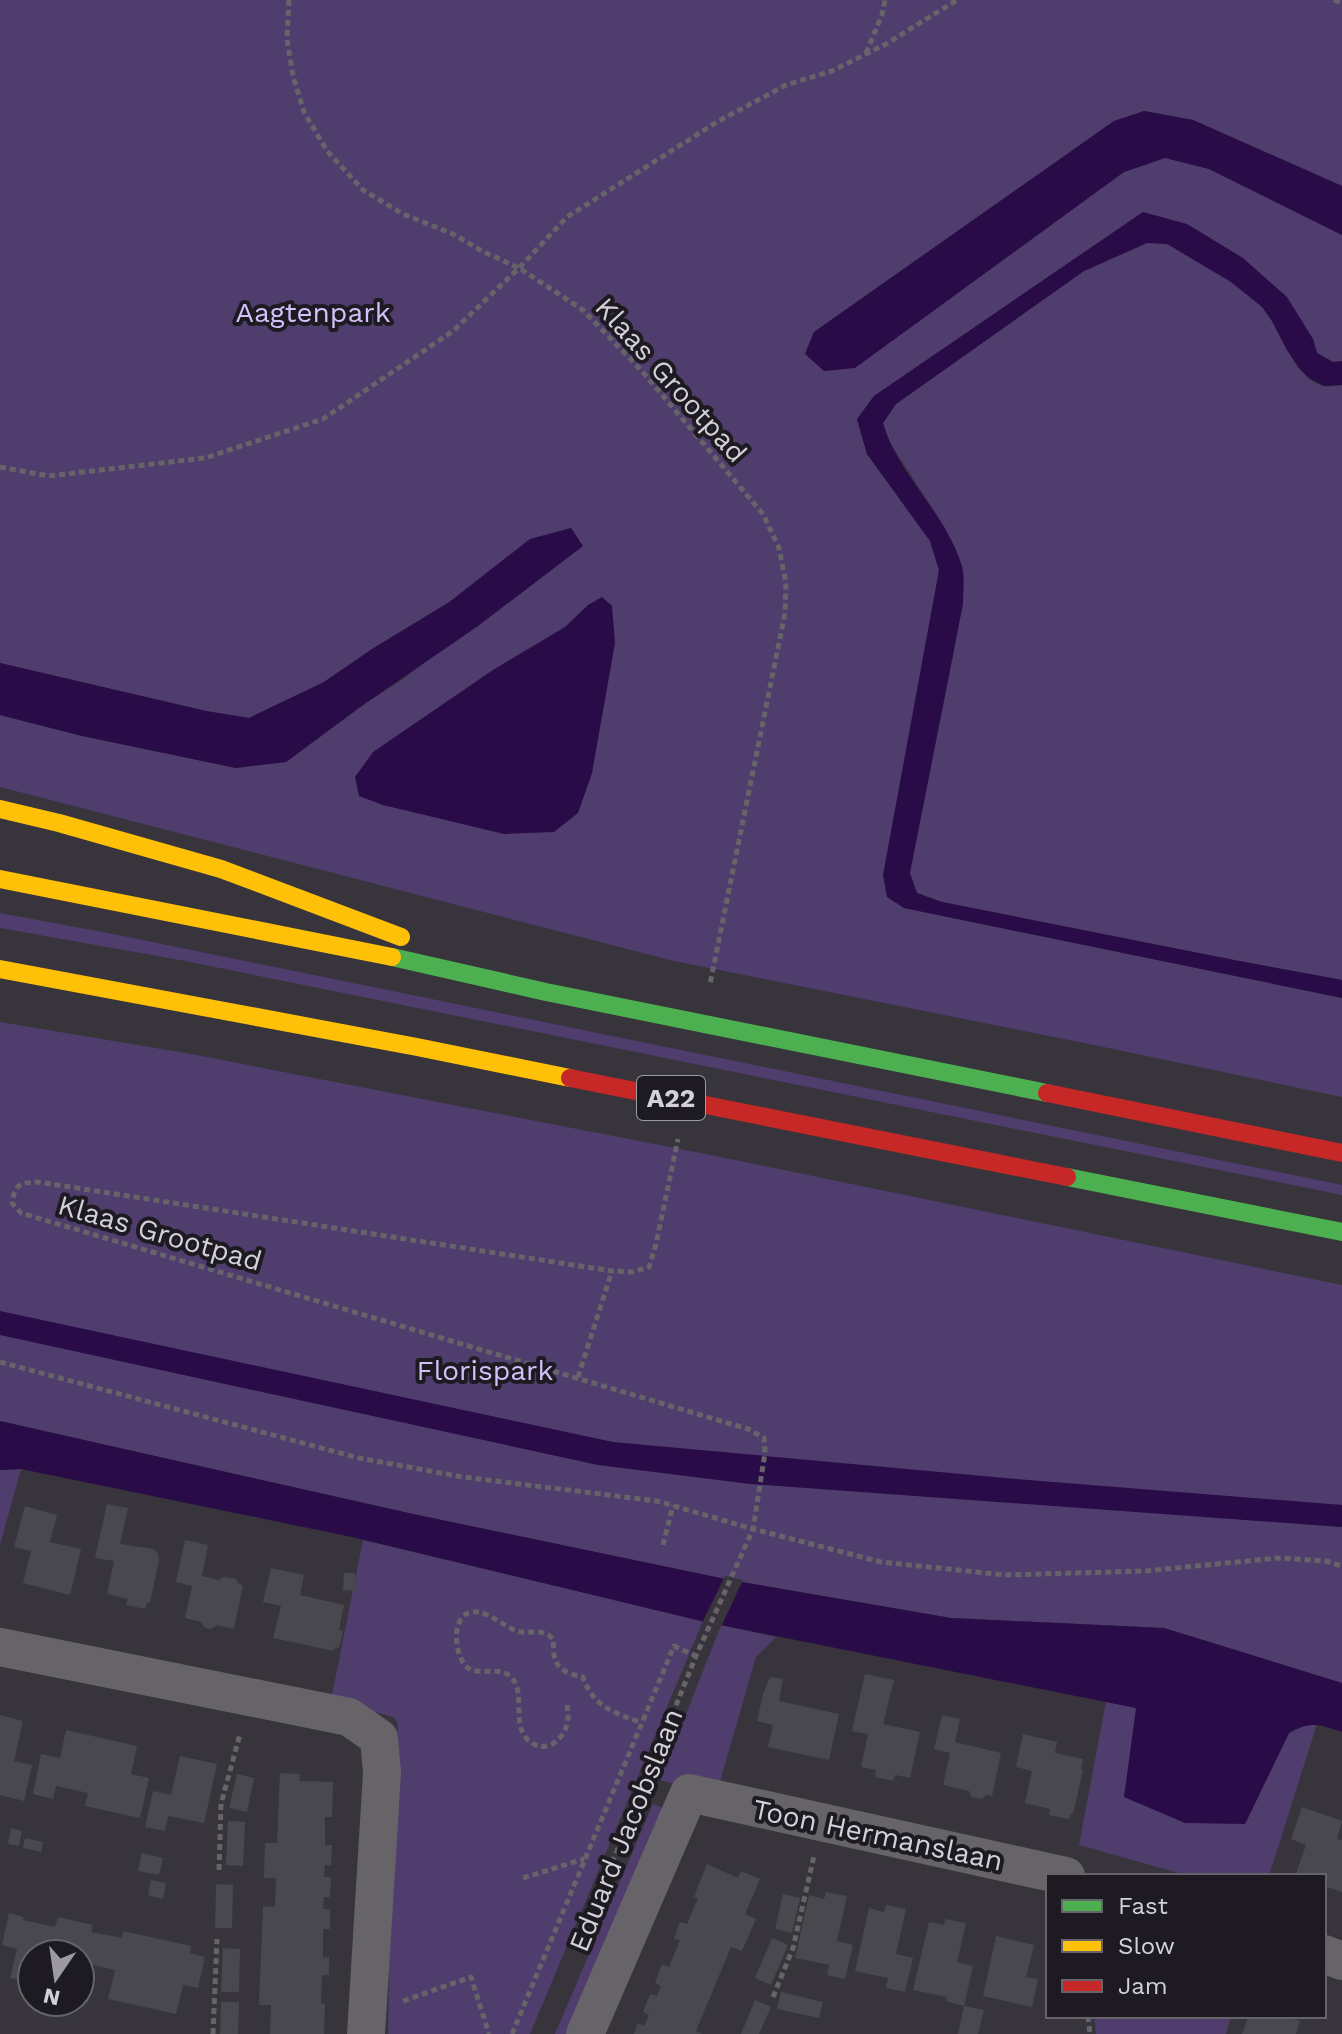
<svg xmlns="http://www.w3.org/2000/svg" width="1342" height="2034" font-family="'Work Sans',sans-serif">
	<style>
		.green { fill: #4f3d6d }
		.water { fill: #290b48 }
		.pier { fill: #37343c }
		.building { fill: #4a484f }
		.lines { fill: none; stroke-linecap: round; stroke-linejoin: round }
		.path { stroke: #666469; stroke-width: 5; stroke-dasharray: 6 4; stroke-linecap: butt }
		.street { stroke: #666468; stroke-width: 38 }
		.fast { stroke: #4caf50; stroke-width: 18 }
		.slow { stroke: #ffc107; stroke-width: 18 }
		.jam { stroke: #c62828; stroke-width: 18 }
		.labels { text-anchor: middle; dominant-baseline: central; stroke-width: 8; stroke-linejoin: round; paint-order: stroke }
		.shield { fill: #1d1b21; stroke: #9c9aa2; stroke-width: 2 }
		.shield-label { font-size: 26px; font-weight: bold; fill: #d3d0d9 }
		.park-label { font-size: 28px; fill: #d3bffa; stroke: #1d1b21 }
		.street-label { font-size: 28px; fill: #d3d0d9; stroke: #1d1b21 }
	</style>
	<rect width="100%" height="100%" fill="#37343c"/>
	<g class="green">
		<polygon points="0,0 1342,0 1342,186 1193,120 1144,111 1114,121 814,332 805,353 824,371 836,370 1124,172 1165,158 1209,169 1342,235 1342,361 1333,362 1317,353 1313,339 1143,212 874,396 857,420 867,454 930,541 939,570 935,601 904,908 1342,998 1342,1097 1089,1044 674,961 0,787 0,715 82,736 236,768 286,762 363,705 400,681 582,545 571,528 372,649 324,682 249,718 206,711 0,663"/>
		<path d="M1147,243C1153,243 1160,242 1166,244C1186,249 1251,293 1264,309C1281,331 1293,378 1323,386C1329,387 1337,386 1342,385V980L1234,960L942,902L917,893L909,873L954,651L945,528L889,441L883,423L896,404L1084,271Z"/>
		<polygon points="0,913 113,934 1342,1185 1342,1195 180,960 0,928"/>
		<polygon points="0,1022 191,1054 706,1154 1342,1285 1342,1505 1194,1494 1189,1515 1342,1527 1342,1683 1164,1628 951,1618 730,1580 413,1514 0,1421"/>
		<polygon points="21,1469 0,1545 0,1470"/>
		<polygon points="363,1540 703,1621 530,2034 388,2034 389,1971 398,1724 393,1717 331,1700"/>
		<polygon points="721,1625 776,1637 756,1657 719,1785 685,1787 660,1780"/>
		<polygon points="1106,1701 1136,1708 1245,1824 1289,1733 1301,1726 1317,1724 1269,1876 1189,1876 1079,1845"/>
		<polygon points="653,1804 663,1808 570,2034 555,2034"/>
		<polygon points="1094,2016 1231,2016 1226,2034 1096,2034"/>
	</g>
	<g class="water">
		<polygon points="1144,111 1193,120 1342,186 1342,235 1209,169 1165,158 1124,172 855,368 824,371 805,354 814,332 1114,121"/>
		<path d="M1143,212L1187,224L1243,258L1287,297L1313,339L1317,353L1333,362L1342,361V385L1324,386L1309,378L1300,369L1287,350L1272,321L1262,307L1231,282L1167,244L1147,243L1084,271L896,404L883,423C898,475 946,513 962,566C965,577 963,592 963,604L910,873L917,893L942,902L1234,960L1342,980V998L904,908L887,897L883,875L939,570L930,541L867,454L857,419L874,396Z"/>
		<polygon points="571,528 583,546 478,626 363,705 286,762 236,768 82,736 0,715 0,663 206,711 249,718 324,682 372,649 448,603 530,539"/>
		<polygon points="602,597 612,606 615,643 592,773 578,813 554,832 504,834 383,805 359,796 355,777 373,752 493,670 565,627 588,605"/>
		<polygon points="0,1311 613,1442 1016,1479 1342,1505 1342,1527 750,1484 598,1465 0,1335"/>
		<path d="M0,1421L413,1514L730,1580L951,1618L1164,1628L1342,1683V1732C1319,1724 1311,1721 1289,1733L1245,1824L1185,1823L1124,1797L1136,1708L705,1622L352,1537L21,1469L0,1470Z"/>
	</g>
	<polygon class="pier" points="725,1576 743,1580 720,1629 701,1625"/>
	<g class="building">
		<polygon points="107,1504 128,1508 120,1544 154,1549 158,1554 159,1560 150,1603 147,1603 145,1609 126,1605 128,1599 107,1594 114,1561 95,1558"/>
		<polygon points="25,1506 57,1515 50,1542 81,1549 70,1595 23,1583 31,1551 14,1547"/>
		<polygon points="185,1540 208,1545 202,1576 219,1580 224,1577 236,1579 239,1584 243,1585 234,1629 217,1625 211,1629 205,1628 201,1622 185,1618 192,1586 176,1582"/>
		<polygon points="271,1568 304,1575 300,1595 344,1605 339,1630 343,1631 339,1648 335,1647 334,1651 273,1638 281,1606 263,1602"/>
		<polygon points="344,1573 355,1573 355,1591 343,1590"/>
		<polygon points="865,1674 894,1680 883,1724 920,1732 910,1778 895,1775 893,1781 875,1777 876,1770 861,1767 868,1734 852,1731"/>
		<polygon points="770,1677 783,1679 779,1701 839,1714 829,1760 768,1747 773,1725 757,1721 763,1694"/>
		<polygon points="0,1715 23,1721 14,1761 32,1765 24,1801 0,1795"/>
		<polygon points="942,1715 960,1719 955,1742 1001,1753 992,1796 987,1795 982,1799 971,1797 969,1791 943,1785 950,1753 934,1749"/>
		<polygon points="66,1730 137,1746 131,1774 149,1778 140,1818 85,1806 88,1793 56,1786 53,1799 33,1794 41,1754 60,1758"/>
		<polygon points="1023,1734 1057,1742 1055,1753 1083,1759 1081,1770 1083,1770 1073,1814 1071,1813 1069,1819 1049,1815 1050,1809 1025,1803 1032,1771 1016,1767"/>
		<polygon points="180,1756 217,1764 204,1823 168,1816 165,1831 145,1827 153,1791 171,1795"/>
		<polygon points="280,1773 300,1774 299,1781 333,1782 332,1817 325,1817 325,1845 332,1845 331,1866 325,1865 324,1877 331,1877 330,1897 324,1897 323,1909 330,1909 330,1929 323,1929 323,1958 329,1957 329,1975 322,1975 321,2004 325,2003 324,2034 270,2034 271,2005 259,2005 263,1906 275,1907 276,1878 264,1878 265,1843 277,1843"/>
		<polygon points="237,1774 254,1778 247,1812 229,1808"/>
		<polygon points="1302,1807 1342,1821 1337,1839 1342,1840 1342,1892 1324,1886 1324,1876 1295,1876 1306,1845 1291,1839"/>
		<polygon points="228,1821 245,1822 243,1866 226,1865"/>
		<polygon points="11,1828 22,1831 19,1846 8,1844"/>
		<polygon points="25,1838 43,1842 41,1852 23,1848"/>
		<polygon points="142,1853 163,1858 159,1875 138,1871"/>
		<polygon points="707,1864 738,1878 741,1871 760,1879 745,1914 756,1919 742,1951 731,1947 696,2031 703,2034 634,2034 638,2023 644,2026 649,2015 643,2012 650,1994 657,1996 661,1986 655,1983 662,1964 669,1967 680,1940 674,1938 680,1922 687,1924 698,1898 694,1897"/>
		<polygon points="151,1880 166,1883 163,1899 148,1895"/>
		<polygon points="216,1884 233,1885 232,1928 215,1928"/>
		<polygon points="826,1892 847,1896 837,1941 853,1945 845,1979 827,1975 829,1965 795,1958 809,1895 824,1899"/>
		<polygon points="783,1894 800,1898 792,1933 775,1929"/>
		<polygon points="886,1905 906,1909 896,1954 913,1958 905,1992 886,1988 888,1978 855,1971 869,1908 884,1912"/>
		<polygon points="9,1913 24,1917 23,1920 55,1927 58,1917 93,1925 91,1932 107,1935 122,1938 123,1931 191,1946 190,1953 205,1957 198,1988 183,1985 176,2014 108,1999 115,1970 85,1963 80,1978 80,1954 32,1954 32,1982 10,1978 17,1949 2,1945"/>
		<polygon points="945,1919 966,1923 957,1962 973,1966 964,2006 946,2001 947,1997 913,1990 929,1922 944,1925"/>
		<polygon points="996,1936 1034,1945 1026,1977 1038,1979 1032,2007 983,1996"/>
		<polygon points="772,1938 788,1945 771,1985 755,1978"/>
		<polygon points="223,1948 240,1949 239,1992 221,1992"/>
		<polygon points="781,1992 823,2002 819,2018 777,2009"/>
		<polygon points="755,2000 771,2007 759,2034 741,2034"/>
		<polygon points="221,2002 239,2002 238,2034 220,2034"/>
		<polygon points="964,2006 984,2010 978,2034 958,2034"/>
		<polygon points="1249,2016 1287,2016 1300,2021 1296,2034 1242,2034"/>
	</g>
	<g class="lines">
		<g class="path">
			<polyline points="289,0 287,39 293,76 304,112 327,151 363,190 403,214 453,234 482,251 519,268 583,310 641,370 763,514 779,548 786,583 785,613 710,984"/>
			<polyline points="1334,0 1342,3"/>
			<polyline points="866,53 882,15 885,0"/>
			<polyline points="0,467 49,476 205,458 323,419 453,331 519,268 567,217 717,122 786,85 832,71 886,44 957,0"/>
			<polyline points="0,1362 359,1458 463,1477 657,1501 753,1529 881,1562 1005,1575 1145,1571 1278,1558 1326,1561 1342,1566"/>
			<polyline points="578,1377 612,1271"/>
			<polyline points="663,1545 673,1505"/>
			<path d="M567,1705C568,1712 569,1718 567,1724C562,1743 543,1755 527,1739C511,1722 527,1691 510,1676C498,1666 481,1676 468,1668C454,1657 450,1615 472,1612C487,1610 503,1626 517,1631C531,1635 542,1627 553,1639C554,1645 553,1654 555,1659C558,1671 573,1675 583,1677C593,1707 615,1713 642,1723"/>
			<polyline points="219,1870 221,1804 240,1734"/>
			<polyline points="523,1878 584,1859"/>
			<path d="M582,1937L696,1656L753,1529L765,1453L764,1438L748,1429L21,1213L12,1203C15,1184 19,1183 38,1182L612,1271L632,1272L649,1267L656,1244L678,1139"/>
			<polyline points="773,1997 793,1948 814,1856"/>
			<polyline points="403,2001 471,1977 489,2034"/>
			<polyline points="1088,2016 1090,2034"/>
			<polyline points="213,2034 217,1939"/>
			<polyline points="512,2034 674,1646 696,1656"/>
		</g>
		<g class="street">
			<polyline points="0,1647 349,1717 379,1738 382,1773 366,2034"/>
			<polyline points="1324,1954 1342,1961"/>
			<polyline points="585,2034 689,1793 1066,1876"/>
		</g>
		<g class="fast">
			<polyline points="392,957 546,992 1047,1093"/>
			<polyline points="1067,1177 1342,1232"/>
		</g>
		<g class="slow">
			<polyline points="0,809 59,823 221,869 401,937"/>
			<polyline points="0,879 392,957"/>
			<polyline points="0,969 417,1047 570,1078"/>
		</g>
		<g class="jam">
			<polyline points="570,1078 1067,1177"/>
			<polyline points="1047,1093 1342,1153"/>
		</g>
	</g>
	<g class="labels">
		<rect class="shield" x="637" y="1076" width="68" height="44" rx="6"/>
		<g class="shield-label">
			<text x="671" y="1098">A22</text>
		</g>
		<g class="park-label">
			<text x="313" y="312">Aagtenpark</text>
			<text x="485" y="1370">Florispark</text>
		</g>
		<g class="street-label">
			<text transform="translate(671 380) rotate(48)">Klaas Grootpad</text>
			<text transform="translate(160 1233) rotate(16)">Klaas Grootpad</text>
			<text transform="translate(626 1830) rotate(-68)">Eduard Jacobslaan</text>
			<text transform="translate(878 1835) rotate(12)">Toon Hermanslaan</text>
		</g>
	</g>
	<rect x="1046" y="1874" width="280" height="144" fill="#1d1b21" stroke="#66636b" stroke-width="2"/>
	<rect x="1062" y="1900" width="40" height="12" fill="#4caf50" stroke="#66636b" stroke-width="2"/>
	<text x="1118" y="1914" font-size="24" fill="#d3d0d9">Fast</text>
	<rect x="1062" y="1940" width="40" height="12" fill="#ffc107" stroke="#66636b" stroke-width="2"/>
	<text x="1118" y="1954" font-size="24" fill="#d3d0d9">Slow</text>
	<rect x="1062" y="1980" width="40" height="12" fill="#c62828" stroke="#66636b" stroke-width="2"/>
	<text x="1118" y="1994" font-size="24" fill="#d3d0d9">Jam</text>
	<g transform="translate(56 1978) rotate(193)"><circle r="38" fill="#1d1b21" stroke="#66636b" stroke-width="2"/>
	<path d="M0-6L14 30L0 20L-14 30Z" fill="#9c99a2"/>
	<text y="-12" font-size="22" font-weight="bold" text-anchor="middle" fill="#d3d0d9">N</text>
	</g>
</svg>
